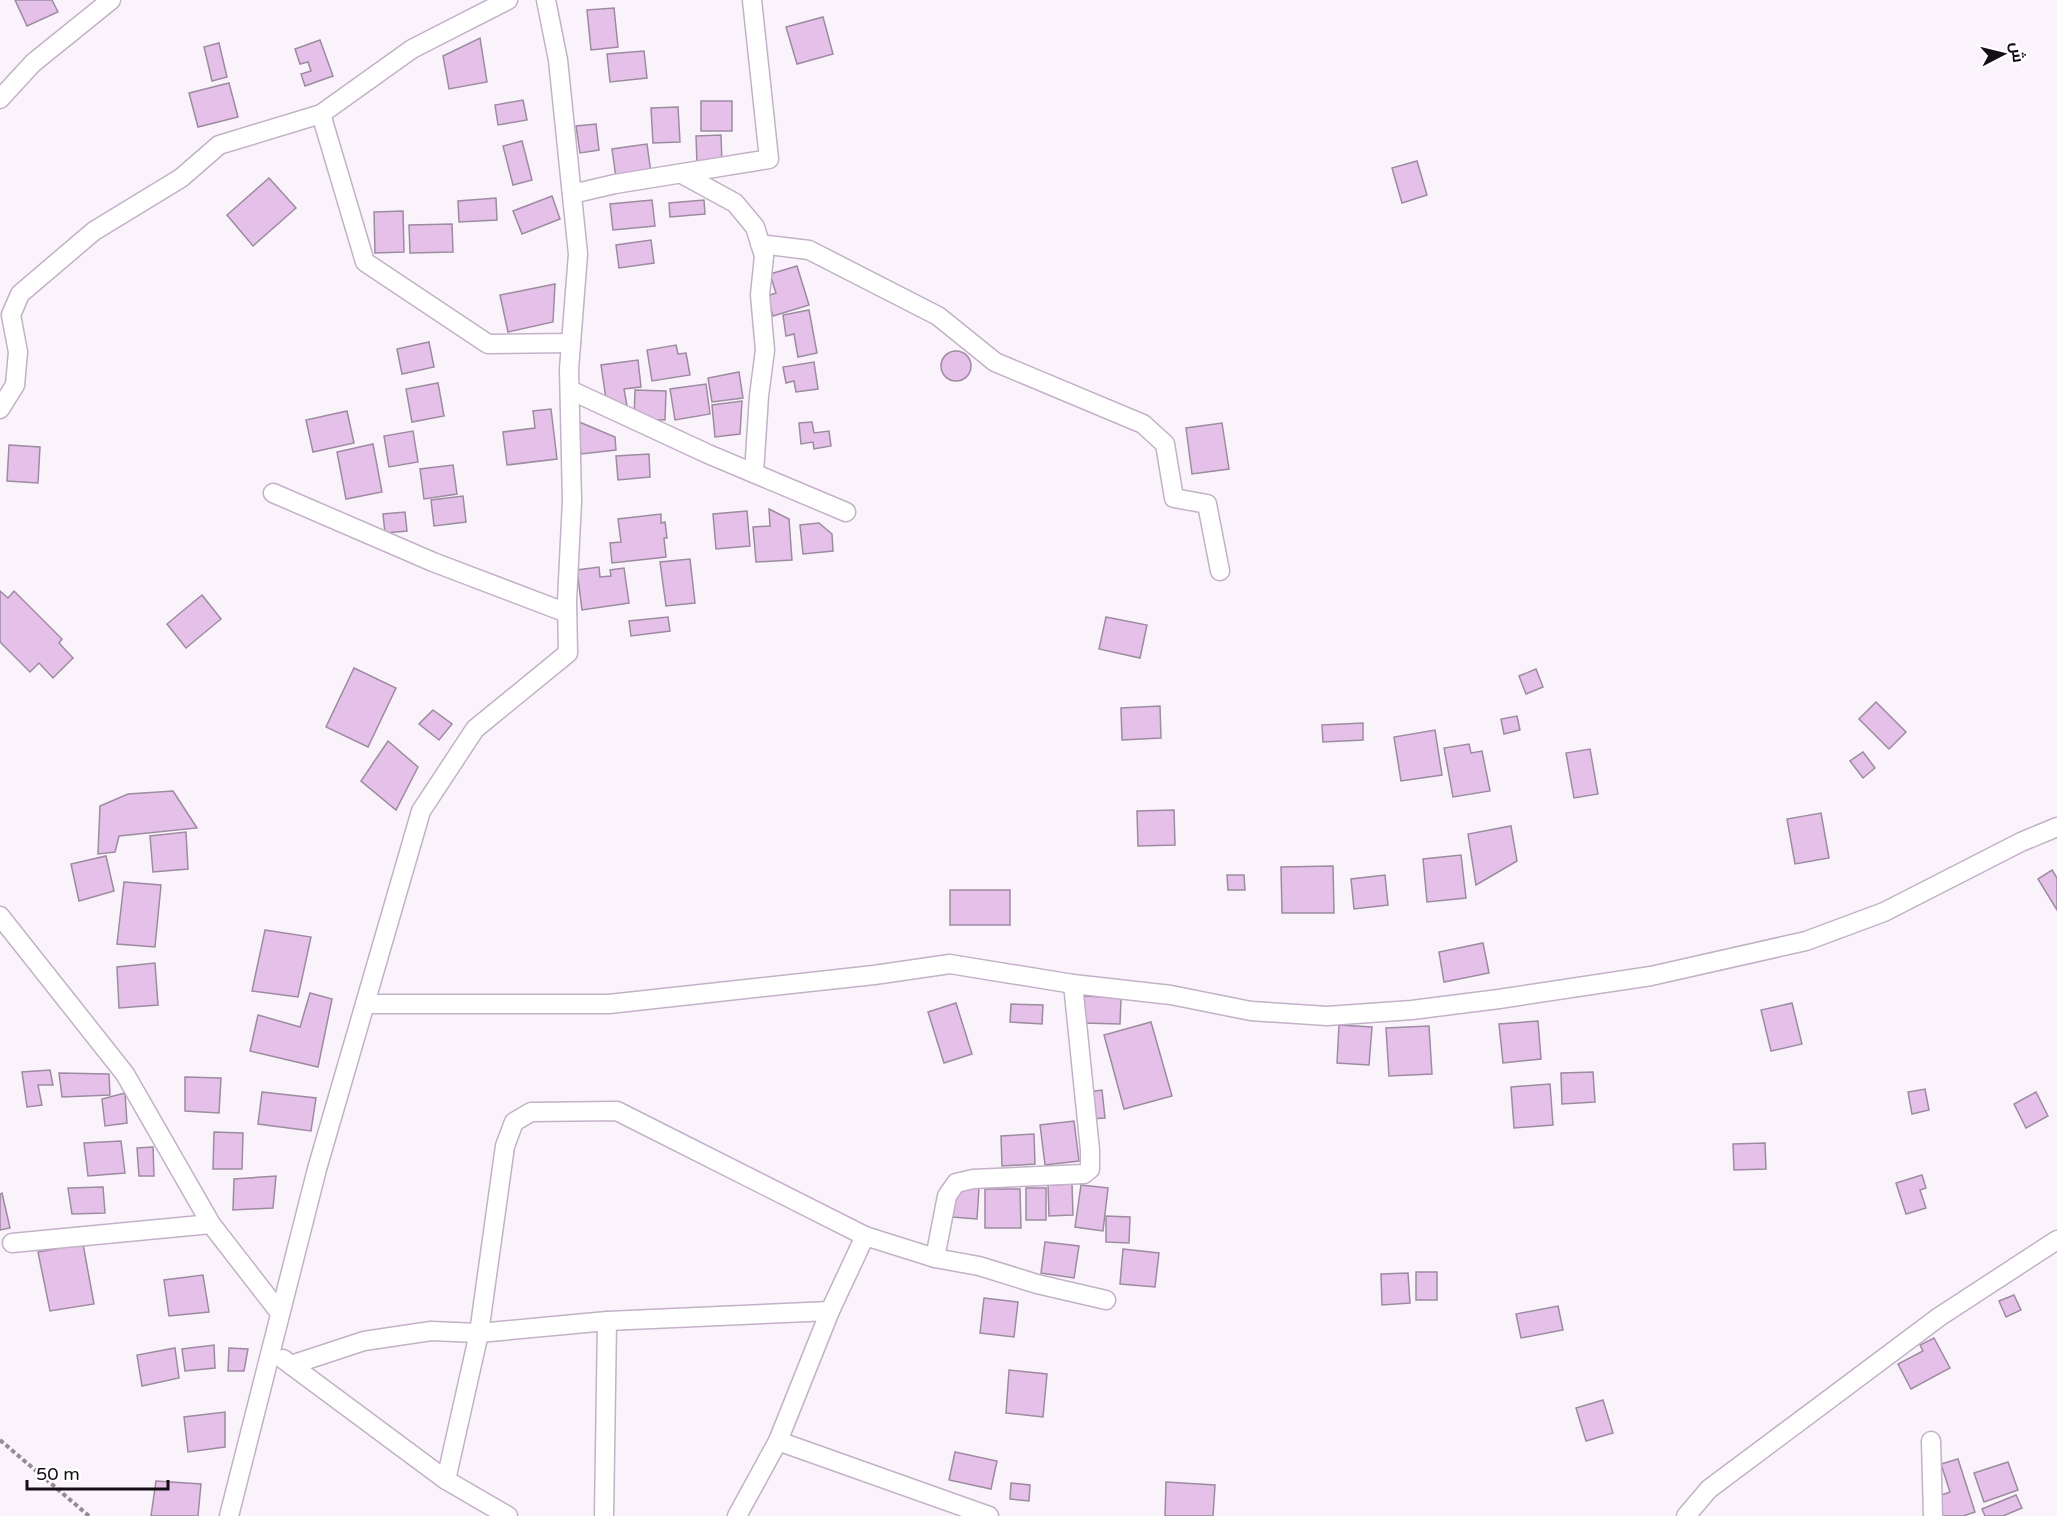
<svg xmlns="http://www.w3.org/2000/svg" width="2057" height="1516" font-family="'Varela Round',Cairo,sans-serif">
	<style>
		.building { fill: #e5c1ea; stroke: #9d8ba0; stroke-width: 1.5 }
		.lines { fill: none; stroke-linecap: round; stroke-linejoin: round }
		.street-casing { stroke: #c3b1c7; stroke-width: 21 }
		.path { stroke: #948c95; stroke-width: 4; stroke-dasharray: 4.5 3; stroke-linecap: butt }
		.street { stroke: #fff; stroke-width: 18 }
	</style>
	<rect width="100%" height="100%" fill="#fbf3fc"/>
	<g class="building">
		<polygon points="15,0 52,0 58,12 27,26"/>
		<polygon points="614,8 618,47 591,50 587,10"/>
		<polygon points="823,17 833,54 797,64 786,27"/>
		<polygon points="480,38 487,82 449,89 443,56"/>
		<polygon points="320,40 333,76 305,86 301,74 311,71 308,62 300,64 295,49"/>
		<polygon points="219,43 227,77 212,81 204,47"/>
		<polygon points="644,51 647,78 610,82 607,54"/>
		<polygon points="229,83 238,117 198,127 189,93"/>
		<polygon points="523,100 527,120 498,125 495,105"/>
		<rect x="701" y="101" width="31" height="30"/>
		<polygon points="678,107 680,142 653,143 651,108"/>
		<polygon points="596,124 599,150 580,153 576,126"/>
		<polygon points="721,135 722,163 697,164 696,136"/>
		<polygon points="522,141 532,180 513,185 503,146"/>
		<polygon points="647,144 651,173 616,178 612,149"/>
		<polygon points="1417,161 1427,195 1402,203 1392,168"/>
		<polygon points="269,178 296,208 253,246 227,215"/>
		<polygon points="552,196 560,219 522,234 513,211"/>
		<polygon points="496,198 497,220 459,222 458,201"/>
		<polygon points="652,200 655,226 613,230 610,204"/>
		<polygon points="704,200 705,214 670,217 669,203"/>
		<polygon points="403,211 404,252 375,253 374,212"/>
		<polygon points="452,224 453,252 410,253 409,225"/>
		<polygon points="651,240 654,263 619,268 616,245"/>
		<polygon points="797,266 809,305 773,316 767,296 776,293 770,274"/>
		<polygon points="555,284 553,322 508,332 500,295"/>
		<polygon points="809,310 817,353 798,357 794,334 786,336 783,315"/>
		<polygon points="429,342 434,367 402,374 397,349"/>
		<polygon points="676,345 678,354 686,353 690,375 652,381 647,350"/>
		<circle cx="956" cy="366" r="15"/>
		<polygon points="638,360 641,387 624,389 627,406 606,399 601,365"/>
		<polygon points="814,362 818,389 796,392 794,381 786,383 783,367"/>
		<polygon points="739,372 743,398 712,402 708,378"/>
		<polygon points="438,383 444,416 412,422 406,389"/>
		<polygon points="706,384 710,414 675,420 670,389"/>
		<polygon points="635,390 666,391 665,420 634,419"/>
		<polygon points="742,401 740,434 715,437 712,405"/>
		<polygon points="551,409 557,459 507,465 503,432 535,428 533,411"/>
		<polygon points="347,411 354,443 313,452 306,420"/>
		<polygon points="577,421 615,437 616,450 581,454"/>
		<polygon points="812,422 814,433 829,431 831,446 814,449 813,442 801,444 799,423"/>
		<polygon points="1222,423 1229,469 1192,474 1186,428"/>
		<polygon points="413,431 418,462 389,467 384,436"/>
		<polygon points="373,444 382,492 346,499 337,452"/>
		<polygon points="9,445 40,447 38,483 7,481"/>
		<polygon points="649,454 650,477 618,480 616,456"/>
		<polygon points="453,465 457,494 424,499 420,469"/>
		<polygon points="463,496 466,522 434,526 431,500"/>
		<polygon points="769,509 789,519 792,560 756,562 753,527 770,526"/>
		<polygon points="747,511 750,546 716,549 713,514"/>
		<polygon points="405,512 407,531 385,533 383,514"/>
		<polygon points="661,514 661,523 665,522 667,538 664,538 666,557 612,563 610,543 621,542 618,519"/>
		<polygon points="819,523 832,534 833,551 803,554 800,525"/>
		<polygon points="690,559 695,603 666,606 660,562"/>
		<polygon points="599,567 600,577 611,576 610,570 624,568 629,603 582,610 577,570"/>
		<polygon points="0,591 8,598 14,591 62,639 59,643 73,658 53,678 39,663 30,672 0,642"/>
		<polygon points="202,595 221,619 186,648 167,624"/>
		<polygon points="668,617 670,631 631,636 629,621"/>
		<polygon points="1106,617 1147,625 1140,658 1099,649"/>
		<polygon points="354,668 396,688 368,747 326,727"/>
		<polygon points="1536,669 1543,687 1526,694 1519,676"/>
		<polygon points="1876,702 1906,732 1889,749 1859,719"/>
		<polygon points="1160,706 1161,738 1122,740 1121,708"/>
		<polygon points="433,710 452,724 439,740 419,724"/>
		<polygon points="1517,716 1520,730 1504,734 1501,719"/>
		<polygon points="1363,723 1363,740 1323,742 1322,725"/>
		<polygon points="1435,730 1442,775 1401,781 1394,737"/>
		<polygon points="388,741 418,767 396,810 361,781"/>
		<polygon points="1469,744 1471,753 1482,751 1490,791 1453,797 1444,748"/>
		<polygon points="1590,749 1598,794 1574,798 1566,753"/>
		<polygon points="1863,752 1875,768 1863,778 1850,761"/>
		<polygon points="173,791 197,828 119,836 115,852 98,854 100,806 128,794"/>
		<polygon points="1174,810 1175,845 1138,846 1137,811"/>
		<polygon points="1821,813 1829,858 1795,864 1787,819"/>
		<polygon points="1511,826 1517,861 1476,885 1468,834"/>
		<polygon points="186,832 188,869 153,872 150,836"/>
		<polygon points="1461,855 1466,898 1427,902 1423,859"/>
		<polygon points="106,856 114,891 79,901 71,864"/>
		<polygon points="1333,866 1334,913 1282,913 1281,867"/>
		<polygon points="2052,870 2057,878 2057,910 2038,879"/>
		<polygon points="1227,875 1244,875 1245,890 1228,890"/>
		<polygon points="1385,875 1388,905 1354,909 1351,879"/>
		<polygon points="124,882 161,885 155,947 117,944"/>
		<rect x="950" y="890" width="60" height="35"/>
		<polygon points="265,930 311,937 298,997 252,991"/>
		<polygon points="1483,943 1489,973 1444,982 1439,952"/>
		<polygon points="155,963 158,1005 119,1008 117,967"/>
		<polygon points="310,993 332,999 318,1067 250,1051 258,1015 300,1027"/>
		<polygon points="1084,996 1121,998 1120,1024 1083,1023"/>
		<polygon points="956,1003 972,1054 944,1063 928,1012"/>
		<polygon points="1792,1003 1802,1044 1771,1051 1761,1010"/>
		<polygon points="1011,1004 1043,1005 1042,1024 1010,1022"/>
		<polygon points="1538,1021 1541,1059 1503,1063 1499,1024"/>
		<polygon points="1151,1022 1172,1096 1124,1109 1104,1035"/>
		<polygon points="1339,1025 1372,1027 1369,1065 1337,1063"/>
		<polygon points="1429,1026 1432,1074 1389,1076 1386,1028"/>
		<polygon points="50,1070 53,1085 38,1085 42,1105 27,1107 22,1072"/>
		<polygon points="1593,1072 1595,1102 1562,1104 1561,1073"/>
		<polygon points="59,1073 109,1074 110,1095 62,1097"/>
		<polygon points="185,1077 221,1078 219,1113 185,1111"/>
		<polygon points="1550,1084 1553,1125 1514,1128 1511,1087"/>
		<polygon points="1925,1089 1929,1110 1912,1114 1908,1092"/>
		<polygon points="1102,1090 1105,1118 1090,1119 1088,1092"/>
		<polygon points="262,1092 316,1098 311,1131 258,1124"/>
		<polygon points="2036,1092 2048,1116 2026,1128 2014,1104"/>
		<polygon points="125,1093 127,1123 105,1126 102,1099"/>
		<polygon points="1074,1121 1079,1161 1045,1165 1040,1125"/>
		<polygon points="214,1132 243,1133 242,1169 213,1169"/>
		<polygon points="1034,1134 1035,1164 1002,1166 1001,1136"/>
		<polygon points="121,1141 125,1173 88,1176 84,1143"/>
		<polygon points="1765,1143 1766,1169 1734,1170 1733,1144"/>
		<polygon points="153,1147 154,1176 139,1176 137,1148"/>
		<polygon points="1922,1175 1926,1188 1920,1190 1926,1208 1906,1214 1896,1183"/>
		<polygon points="276,1176 273,1208 233,1210 234,1179"/>
		<polygon points="1072,1184 1073,1215 1049,1216 1048,1185"/>
		<polygon points="1081,1185 1108,1188 1103,1231 1075,1227"/>
		<polygon points="103,1187 105,1213 72,1214 68,1188"/>
		<polygon points="954,1187 979,1188 977,1219 952,1217"/>
		<rect x="1026" y="1188" width="20" height="32"/>
		<polygon points="985,1189 1020,1189 1021,1228 985,1228"/>
		<polygon points="2,1193 10,1228 0,1230 0,1194"/>
		<polygon points="1106,1216 1130,1217 1129,1243 1106,1242"/>
		<polygon points="1045,1242 1079,1246 1074,1278 1041,1273"/>
		<polygon points="83,1244 94,1304 50,1311 38,1252"/>
		<polygon points="1123,1249 1159,1253 1155,1287 1120,1284"/>
		<rect x="1416" y="1272" width="21" height="28"/>
		<polygon points="1408,1273 1410,1303 1382,1305 1381,1274"/>
		<polygon points="203,1275 209,1312 169,1316 164,1280"/>
		<polygon points="2014,1295 2021,1310 2006,1317 1999,1301"/>
		<polygon points="984,1298 1018,1302 1014,1337 980,1333"/>
		<polygon points="1558,1306 1563,1330 1521,1338 1516,1314"/>
		<polygon points="1934,1338 1950,1368 1911,1389 1898,1364 1923,1351 1920,1345"/>
		<polygon points="214,1345 215,1368 185,1371 182,1349"/>
		<polygon points="175,1348 179,1378 142,1386 137,1355"/>
		<polygon points="229,1348 248,1349 244,1371 228,1371"/>
		<polygon points="1009,1370 1047,1374 1043,1417 1006,1413"/>
		<polygon points="1603,1400 1613,1433 1586,1441 1576,1408"/>
		<polygon points="225,1412 225,1447 188,1452 184,1417"/>
		<polygon points="955,1452 997,1461 991,1489 949,1480"/>
		<polygon points="1958,1459 1975,1512 1963,1516 1939,1516 1933,1498 1950,1492 1941,1464"/>
		<polygon points="2008,1462 2018,1490 1984,1502 1974,1473"/>
		<polygon points="156,1481 201,1484 198,1516 151,1516"/>
		<polygon points="1166,1482 1215,1485 1213,1516 1165,1516"/>
		<polygon points="1011,1483 1030,1485 1029,1501 1010,1499"/>
		<polygon points="2016,1495 2022,1508 2003,1516 1985,1516 1982,1509"/>
	</g>
	<g class="lines">
		<g class="street-casing">
			<g id="street">
				<polyline points="0,99 33,63 111,0"/>
				<polyline points="321,114 365,262 488,344 571,343"/>
				<polyline points="682,174 735,203 755,227 764,256 760,295 765,350 759,396 754,473"/>
				<polyline points="572,194 615,184 769,159 752,0"/>
				<polyline points="760,244 809,250 938,316 995,362 1143,424 1165,444 1174,498 1207,504 1220,571"/>
				<polyline points="570,390 708,454 846,512"/>
				<polyline points="0,409 15,385 18,352 11,315 20,294 94,231 181,178 219,145 321,114 412,49 508,0"/>
				<polyline points="273,493 433,562 567,613"/>
				<polyline points="0,916 125,1074 211,1224 280,1313"/>
				<polyline points="365,1004 609,1004 874,975 950,964 1073,984 1171,995 1251,1011 1327,1016 1412,1010 1499,999 1651,976 1806,941 1884,912 2021,842 2057,827"/>
				<polyline points="12,1243 211,1224"/>
				<polyline points="935,1258 947,1196 956,1183 973,1179 1084,1174 1090,1169 1090,1150 1073,984"/>
				<polyline points="283,1359 446,1480 508,1516"/>
				<polyline points="291,1365 364,1341 431,1331 479,1333 607,1321 830,1311"/>
				<polyline points="778,1441 989,1516"/>
				<polyline points="1931,1441 1933,1516"/>
				<polyline points="446,1480 479,1333 505,1146 514,1122 531,1112 617,1111 865,1236 935,1258 979,1266 1037,1284 1106,1300"/>
				<polyline points="229,1516 317,1169 421,811 475,729 568,653 567,601 572,501 569,369 578,254 558,60 546,0"/>
				<polyline points="604,1516 607,1321"/>
				<polyline points="737,1516 778,1441 830,1311 865,1236"/>
				<polyline points="1686,1516 1709,1489 1939,1317 2057,1240"/>
			</g>
		</g>
		<polyline class="path" points="0,1440 89,1516"/>
		<use href="#street" class="street"/>
	</g>
	<g transform="translate(2003 54) rotate(83)" stroke="#ffffff" stroke-width="4.5" paint-order="stroke">
	<path d="M0-4.5L10 22L0 15L-10 22Z" fill="#140e15"/>
	<text y="-9" font-size="16" font-weight="bold" text-anchor="middle" fill="#140e15">ش</text>
	</g>
	<path d="M27 1480v9h141v-9" fill="none" stroke="#140e15" stroke-width="3"/>
	<text x="36" y="1480" font-size="18" fill="#140e15" stroke="#ffffff" stroke-width="4.5" paint-order="stroke">50 m</text>
</svg>
